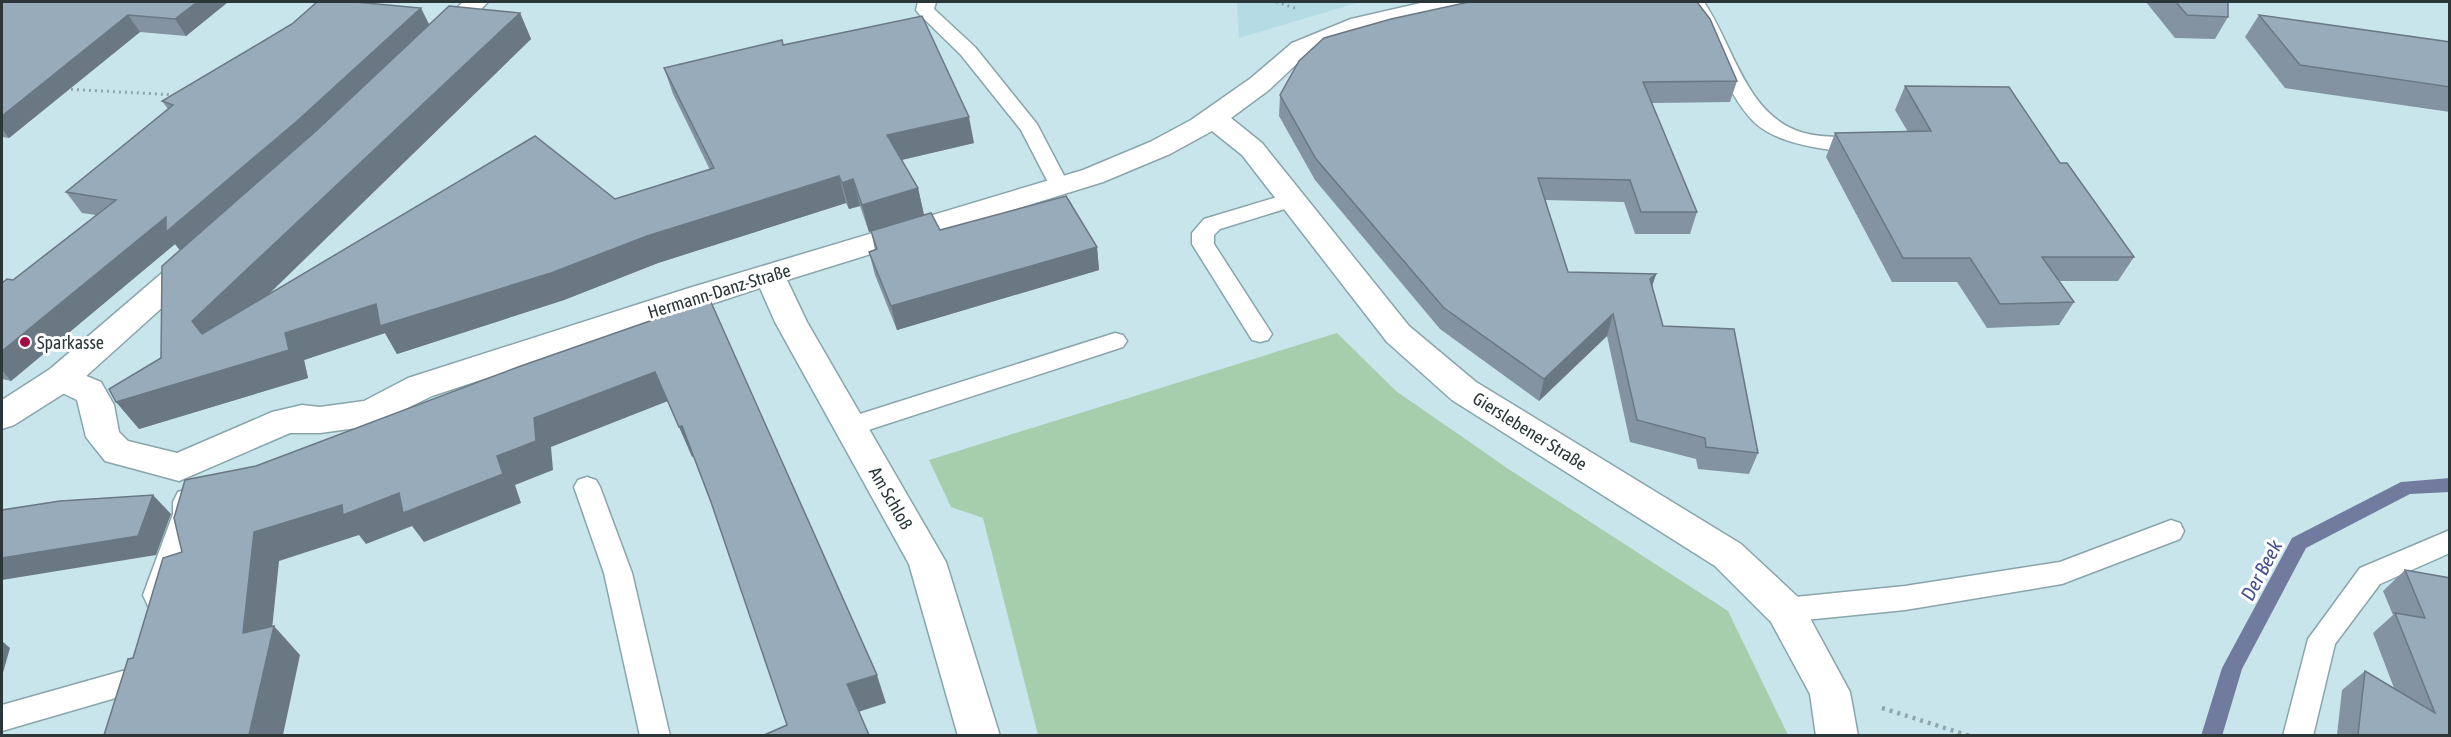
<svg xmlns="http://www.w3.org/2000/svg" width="2451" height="737" font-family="'Asap Condensed',sans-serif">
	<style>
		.built { fill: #b5dce4 }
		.green { fill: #a6cead }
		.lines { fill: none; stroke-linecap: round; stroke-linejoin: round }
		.stream { fill: #717b9e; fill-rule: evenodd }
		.lane-casing { stroke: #89a5ab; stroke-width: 3 }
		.street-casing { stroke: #89a5ab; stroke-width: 3 }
		.secondary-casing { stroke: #89a5ab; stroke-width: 3 }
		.path-far1 { stroke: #8fa6ab; stroke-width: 3; stroke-dasharray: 2 4; stroke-linecap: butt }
		.path { stroke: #8fa6ab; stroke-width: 4.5; stroke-dasharray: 3 5; stroke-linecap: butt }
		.lane { fill: #fff; fill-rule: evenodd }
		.street { fill: #fff; fill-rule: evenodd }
		.secondary { fill: #fff; fill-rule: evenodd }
		.wall { fill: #8393a1 }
		.shaded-wall { fill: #6a7883 }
		.building { fill: #98abbb; stroke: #6a7883; stroke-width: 1.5 }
		.poi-dot { fill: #a40b43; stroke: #fff; stroke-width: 2 }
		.labels { text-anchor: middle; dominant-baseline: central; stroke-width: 6; stroke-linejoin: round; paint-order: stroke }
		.street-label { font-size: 18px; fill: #2a3638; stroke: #fff }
		.poi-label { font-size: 18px; fill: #2a3638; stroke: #fff; text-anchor: start }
		.water-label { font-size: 20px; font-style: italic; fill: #475190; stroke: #fff }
	</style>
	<rect width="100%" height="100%" fill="#c8e5ec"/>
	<polygon class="built" points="1237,2 1360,2 1239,38"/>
	<polygon class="green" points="1337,333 1396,391 1510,470 1728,611 1788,735 1038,735 983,518 951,507 929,460"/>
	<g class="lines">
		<polygon class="stream" points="2450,478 2450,492 2410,494 2306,548 2242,669 2222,736 2201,736 2222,668 2292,538 2401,482"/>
		<g class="lane-casing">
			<g id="lane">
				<polygon points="918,2 936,2 934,9 975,47 1037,124 1070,187 1067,192 1053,192 1021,130 961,55 919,14 916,10"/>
				<path d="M1686,2H1704C1734,46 1746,117 1804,133C1825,139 1847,135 1868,141L1871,145L1868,149C1851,154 1830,150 1813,147C1793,143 1770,137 1754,122C1724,92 1711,38 1686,2Z"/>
				<polygon points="1294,192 1301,194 1305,199 1301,204 1220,229 1214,235 1214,244 1272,334 1268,340 1260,342 1252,340 1192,244 1192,233 1204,219"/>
				<polygon points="1115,333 1123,335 1127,341 1123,347 850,436 841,434 837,427 841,420"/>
				<polygon points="587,477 596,480 600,487 632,573 670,736 640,736 604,573 574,487 578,480"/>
				<polygon points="2171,520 2180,523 2184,531 2180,539 2062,584 1905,610 1785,622 1775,618 1771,610 1775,602 1785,598 1905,586 2060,562"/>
				<polygon points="2450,530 2450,553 2380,584 2335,644 2313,736 2283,736 2308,639 2360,568"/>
				<polygon points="133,668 143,672 148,681 143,690 2,731 2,705"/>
			</g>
		</g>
		<g class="street-casing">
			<g id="street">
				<polygon points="1425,2 1474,2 1471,7 1386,25 1329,44 1304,57 1269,90 1231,118 1262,143 1409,326 1476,382 1741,544 1799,598 1850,692 1858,736 1816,736 1810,694 1771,622 1715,566 1452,400 1387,342 1242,155 1212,131 1170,154 1103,182 787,280 807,322 946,562 1000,736 958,736 909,564 775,322 760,288 432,396 371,426 320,433 290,433 179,481 105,461 86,437 77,400 50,387 45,378 50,369 62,366 101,382 114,405 119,432 128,441 177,453 272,412 302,405 320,407 364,401 408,378 689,288 1083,170 1150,142 1191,120 1251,78 1292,43 1351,19"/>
				<polygon points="191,488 204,492 209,502 209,514 181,595 176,606 162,611 148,606 143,595 173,514 173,502 178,492"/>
			</g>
		</g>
		<g class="secondary-casing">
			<g id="secondary">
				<polygon points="463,2 488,2 447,44 438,47 429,44 425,39 429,34"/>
				<polygon points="194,252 205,255 209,262 205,269 74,387 14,425 2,429 2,400 50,369 183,255"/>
			</g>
		</g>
		<g class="path-far1">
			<polyline points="1276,2 1295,8"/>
			<polyline points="65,89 177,95"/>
		</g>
		<polyline class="path" points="1882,708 1970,736"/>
		<use href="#lane" class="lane"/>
		<use href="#street" class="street"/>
		<use href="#secondary" class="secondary"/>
	</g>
	<g class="wall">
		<polygon points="2,2 228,2 186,36 140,32 9,138 2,137"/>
		<polygon points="1469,2 1737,81 1730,102 1652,103 1697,212 1690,234 1635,234 1624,202 1545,200 1568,272 1656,274 1652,286 1663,326 1758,453 1749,474 1698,469 1696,459 1630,442 1607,336 1539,401 1440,329 1315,180 1279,116 1280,95"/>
		<polygon points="2146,2 2228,2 2228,17 2215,39 2175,38"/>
		<polygon points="520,13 531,39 269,294 615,199 710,170 673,94 664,68 783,45 974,143 901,160 918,188 924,215 940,230 1097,247 1099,270 897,330 875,275 869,252 875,250 871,231 908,220 869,232 860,206 849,209 846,203 658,263 564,300 397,354 385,333 304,360 308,378 139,429 161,358 180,250 175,244 11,381 2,379 2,283 13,280 96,215 82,213 66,192 168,109 162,101 429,25"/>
		<polygon points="2259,15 2450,42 2450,112 2285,88 2245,37"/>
		<polygon points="1905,86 2060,163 2134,257 2118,281 2059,281 2074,302 2059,325 1987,328 1957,282 1892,282 1826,157 1835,133 1908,132 1895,110"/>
		<polygon points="2405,570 2450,578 2450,735 2337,735 2342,690 2365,671 2394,688 2373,633 2393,615 2383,591"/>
	</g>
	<g class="shaded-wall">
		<polygon points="197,2 228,2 186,36 175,19"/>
		<polygon points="421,8 431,28 182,253 175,244 11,381 2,370 2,351"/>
		<polygon points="520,13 531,39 213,348 192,321"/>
		<polygon points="128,15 140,32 9,138 2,129 2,116"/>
		<polygon points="969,117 974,143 893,162 887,135"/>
		<polygon points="839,176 846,203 658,263 564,300 397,354 385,333 304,360 308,378 139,429 116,402 285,333 376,304 647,236"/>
		<polygon points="853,179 860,206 849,209 842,183"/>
		<polygon points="918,188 924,215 869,232 862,205"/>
		<polygon points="1097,247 1099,270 897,330 891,306"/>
		<polygon points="1656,274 1649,296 1650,279"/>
		<polygon points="1613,314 1607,336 1539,401 1544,379"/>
		<polygon points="655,372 668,401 551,447 553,470 515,485 521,503 424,542 412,526 366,544 359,535 279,561 271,639 274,626 300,655 283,735 249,735 243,633 254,532 497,456 534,418"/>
		<polygon points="682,426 695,455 692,457 679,427"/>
		<polygon points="153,495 171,514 156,555 2,580 2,558"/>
		<polygon points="2,641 10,648 2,676"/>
		<polygon points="877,675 886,703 858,712 847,684"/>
	</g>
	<g class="building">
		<polygon points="2,2 197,2 175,19 128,15 2,116"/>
		<polygon points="317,2 355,2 421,8 296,122 166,232 166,217 2,351 2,283 7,279 13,280 116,200 66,192 173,105 162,101 292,24"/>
		<polygon points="1469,2 1697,2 1710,19 1737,81 1643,82 1697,212 1641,212 1630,180 1538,178 1568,272 1656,274 1650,279 1663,326 1734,329 1758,453 1706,447 1705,438 1637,420 1613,314 1544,379 1444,308 1316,159 1280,95 1299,61 1324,38 1391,19"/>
		<polygon points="2176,2 2228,2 2228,17 2187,15"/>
		<polygon points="449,6 520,13 192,321 202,334 535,136 615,199 714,168 664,68 782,40 783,45 922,16 969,117 887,135 918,188 862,205 853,179 842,183 839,176 647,236 551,273 380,326 376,304 285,333 289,350 116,402 109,389 161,358 162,266 316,131"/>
		<polygon points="2259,15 2450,42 2450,87 2300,65"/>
		<polygon points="1905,86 2009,87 2060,163 2067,163 2134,257 2042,257 2074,302 2000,304 1970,258 1903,258 1835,133 1931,131"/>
		<polygon points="1066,196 1097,247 891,306 869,252 877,249 871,231 931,213 940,230"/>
		<polygon points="710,300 877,675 847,684 869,735 764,735 787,725 711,502 682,426 679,427 655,372 534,418 536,441 497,456 503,474 403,513 399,493 343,515 342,505 254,532 243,633 274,626 249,735 104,735 128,659 133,658 163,558 182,552 174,518 185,480 256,466 518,367"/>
		<polygon points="153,495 138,536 2,558 2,510 60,501"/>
		<polygon points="2405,570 2450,578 2450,735 2358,735 2365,671 2435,713 2395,613 2425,618"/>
	</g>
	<circle class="poi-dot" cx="25" cy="342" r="6"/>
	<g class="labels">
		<g class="street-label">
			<text transform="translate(719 291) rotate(-17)">Hermann-Danz-Straße</text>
			<text transform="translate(1530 431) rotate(32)">Gierslebener Straße</text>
			<text transform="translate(891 498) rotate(60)">Am Schloß</text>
		</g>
		<g class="poi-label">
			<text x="37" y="342">Sparkasse</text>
		</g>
		<g class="water-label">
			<text transform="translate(2261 570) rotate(-62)">Der Beek</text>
		</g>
	</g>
	<rect width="2451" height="737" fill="none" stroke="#2a3638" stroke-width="6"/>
</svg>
